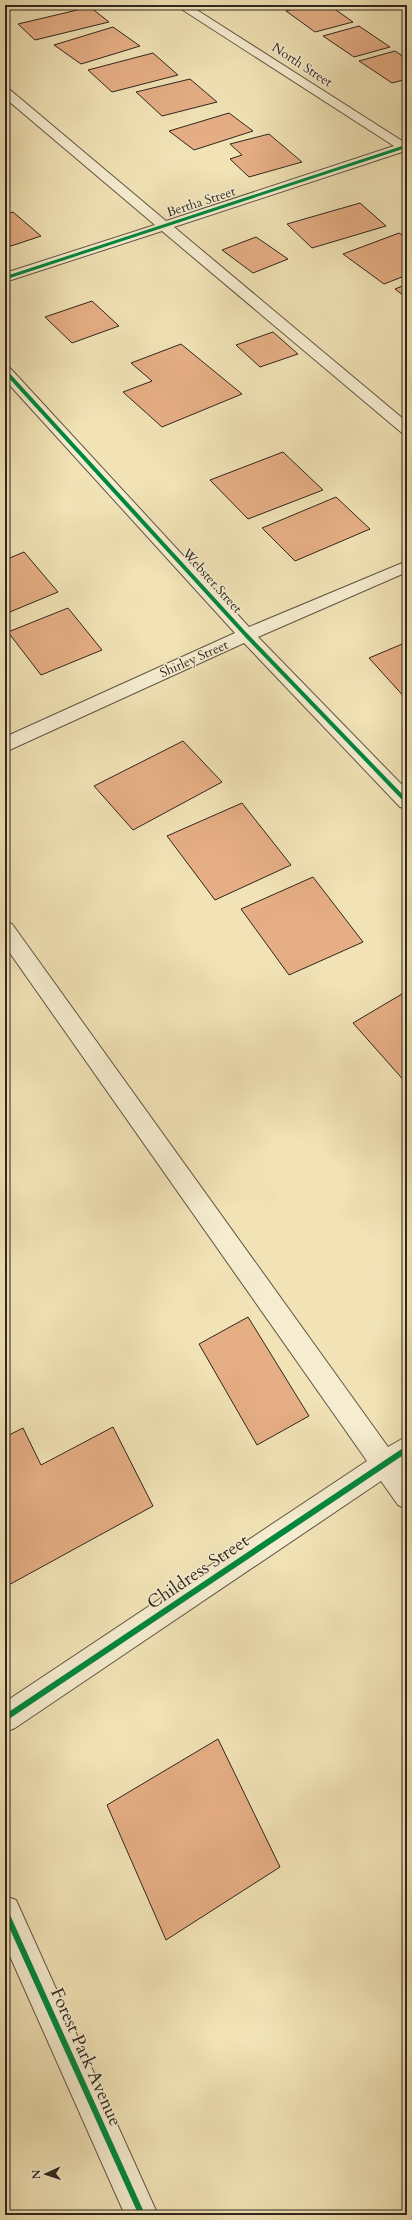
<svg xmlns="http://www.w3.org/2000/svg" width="412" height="2220" font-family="Cardo,serif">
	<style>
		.building { fill: #e6ae85; stroke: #2f261d }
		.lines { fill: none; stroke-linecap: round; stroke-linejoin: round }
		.minor-casing { stroke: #605543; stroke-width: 2 }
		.minor { fill: #f6edd0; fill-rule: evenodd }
		.cycleway-far2-casing { stroke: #f6edd0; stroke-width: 4.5 }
		.cycleway-far1-casing { stroke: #f6edd0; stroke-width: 6 }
		.cycleway-casing { stroke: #f6edd0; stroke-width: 9 }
		.cycleway-far2 { stroke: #00873e; stroke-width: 3 }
		.cycleway-far1 { stroke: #00873e; stroke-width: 4 }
		.cycleway { stroke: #00873e; stroke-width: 6 }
		.labels { text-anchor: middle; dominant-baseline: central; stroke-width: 3; stroke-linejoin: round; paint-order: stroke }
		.far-street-label { font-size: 13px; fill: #2f261d; stroke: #f6edd0 }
		.near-street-label { font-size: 18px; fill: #2f261d; stroke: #f6edd0 }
	</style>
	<rect width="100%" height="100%" fill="#f1e3b6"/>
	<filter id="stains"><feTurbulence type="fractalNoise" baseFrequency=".005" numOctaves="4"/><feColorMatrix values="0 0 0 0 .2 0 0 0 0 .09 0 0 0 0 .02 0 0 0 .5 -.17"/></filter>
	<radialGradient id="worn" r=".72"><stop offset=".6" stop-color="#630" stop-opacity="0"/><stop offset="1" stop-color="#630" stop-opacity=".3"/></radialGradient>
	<g class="building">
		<polygon points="308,5 329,5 353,22 315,32 286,11"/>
		<polygon points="90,7 109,22 35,40 18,24"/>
		<polygon points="359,26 390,47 354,57 323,36"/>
		<polygon points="113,27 140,46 81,64 54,45"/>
		<polygon points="395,51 407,59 407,79 392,83 359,61"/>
		<polygon points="153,53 178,75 112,92 88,70"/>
		<polygon points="190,79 217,102 162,116 136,92"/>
		<polygon points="229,113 253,131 194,150 169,131"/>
		<polygon points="269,134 302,162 249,177 230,159 242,155 230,144"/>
		<polygon points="360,203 386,226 312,248 287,224"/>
		<polygon points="13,212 41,236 5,248 5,214"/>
		<polygon points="399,233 407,238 407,275 384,284 343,254"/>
		<polygon points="256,237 288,259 253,273 222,250"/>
		<polygon points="407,284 407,298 395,289"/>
		<polygon points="92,301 119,326 72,343 45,317"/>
		<polygon points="273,332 298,354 260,367 236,345"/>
		<polygon points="181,344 242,394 162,427 123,392 152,381 131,363"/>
		<polygon points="283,452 323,490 248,519 210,480"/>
		<polygon points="336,497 370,529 295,561 262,528"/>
		<polygon points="24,552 58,592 5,614 5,560"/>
		<polygon points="68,608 102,650 41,675 8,632"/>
		<polygon points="407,642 407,700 369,658"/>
		<polygon points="183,741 222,782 133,830 94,786"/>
		<polygon points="242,803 291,865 215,900 167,836"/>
		<polygon points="313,877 363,942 289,975 241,909"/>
		<polygon points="407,991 407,1084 353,1023"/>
		<polygon points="248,1317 309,1416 257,1445 199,1344"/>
		<polygon points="113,1427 153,1506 5,1587 5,1437 23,1428 41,1465"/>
		<polygon points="218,1739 280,1867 166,1940 107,1805"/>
	</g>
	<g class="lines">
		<g class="minor-casing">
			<g id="minor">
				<polygon points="175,5 189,5 407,144 407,153 402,152 174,227 407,422 407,435 402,433 162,231 5,282 5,273 155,225 5,98 5,88 9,89 166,221 394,146"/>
				<polygon points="5,367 10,368 249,627 407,561 407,572 258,637 407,790 407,809 400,807 244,643 5,752 5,737 235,633 5,380"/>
				<polygon points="5,922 12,924 388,1447 407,1436 407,1464 402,1467 407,1474 407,1509 398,1505 381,1481 15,1728 5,1732 5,1702 367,1461 5,946"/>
				<polygon points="5,1896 16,1900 158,2215 125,2215 5,1945"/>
			</g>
		</g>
		<use href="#minor" class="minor"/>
		<g class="cycleway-far2-casing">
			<polyline id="cycleway-far2" points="5,278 404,147"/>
		</g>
		<g class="cycleway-far1-casing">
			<polyline id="cycleway-far1" points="5,371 246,635 407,802"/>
		</g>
		<g class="cycleway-casing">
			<g id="cycleway">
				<polyline points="5,1718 407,1449"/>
				<polyline points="5,1911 142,2215"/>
			</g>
		</g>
		<use href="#cycleway-far2" class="cycleway-far2"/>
		<use href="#cycleway-far1" class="cycleway-far1"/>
		<use href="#cycleway" class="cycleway"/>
	</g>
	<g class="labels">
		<g class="far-street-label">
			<text transform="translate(302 65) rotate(33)">North Street</text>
			<text transform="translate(201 202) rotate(-18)">Bertha Street</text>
			<text transform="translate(212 581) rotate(48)">Webster Street</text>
			<text transform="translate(194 659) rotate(-24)">Shirley Street</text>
		</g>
		<g class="near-street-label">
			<text transform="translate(198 1572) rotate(-34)">Childress Street</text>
			<text transform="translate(86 2057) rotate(66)">Forest Park Avenue</text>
		</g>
	</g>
	<rect width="412" height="2220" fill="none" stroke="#f1e3b6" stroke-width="20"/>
	<rect x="6" y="6" width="400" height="2208" fill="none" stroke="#2f261d" stroke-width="2"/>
	<rect x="10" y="10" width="392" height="2200" fill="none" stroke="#2f261d"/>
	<g transform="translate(46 2174) rotate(267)" stroke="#f6edd0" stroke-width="3" paint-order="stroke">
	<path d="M0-3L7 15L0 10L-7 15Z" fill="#2f261d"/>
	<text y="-6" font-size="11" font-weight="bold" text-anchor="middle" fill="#2f261d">N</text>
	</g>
	<rect width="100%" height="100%" filter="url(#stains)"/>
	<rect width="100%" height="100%" fill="url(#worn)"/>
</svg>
